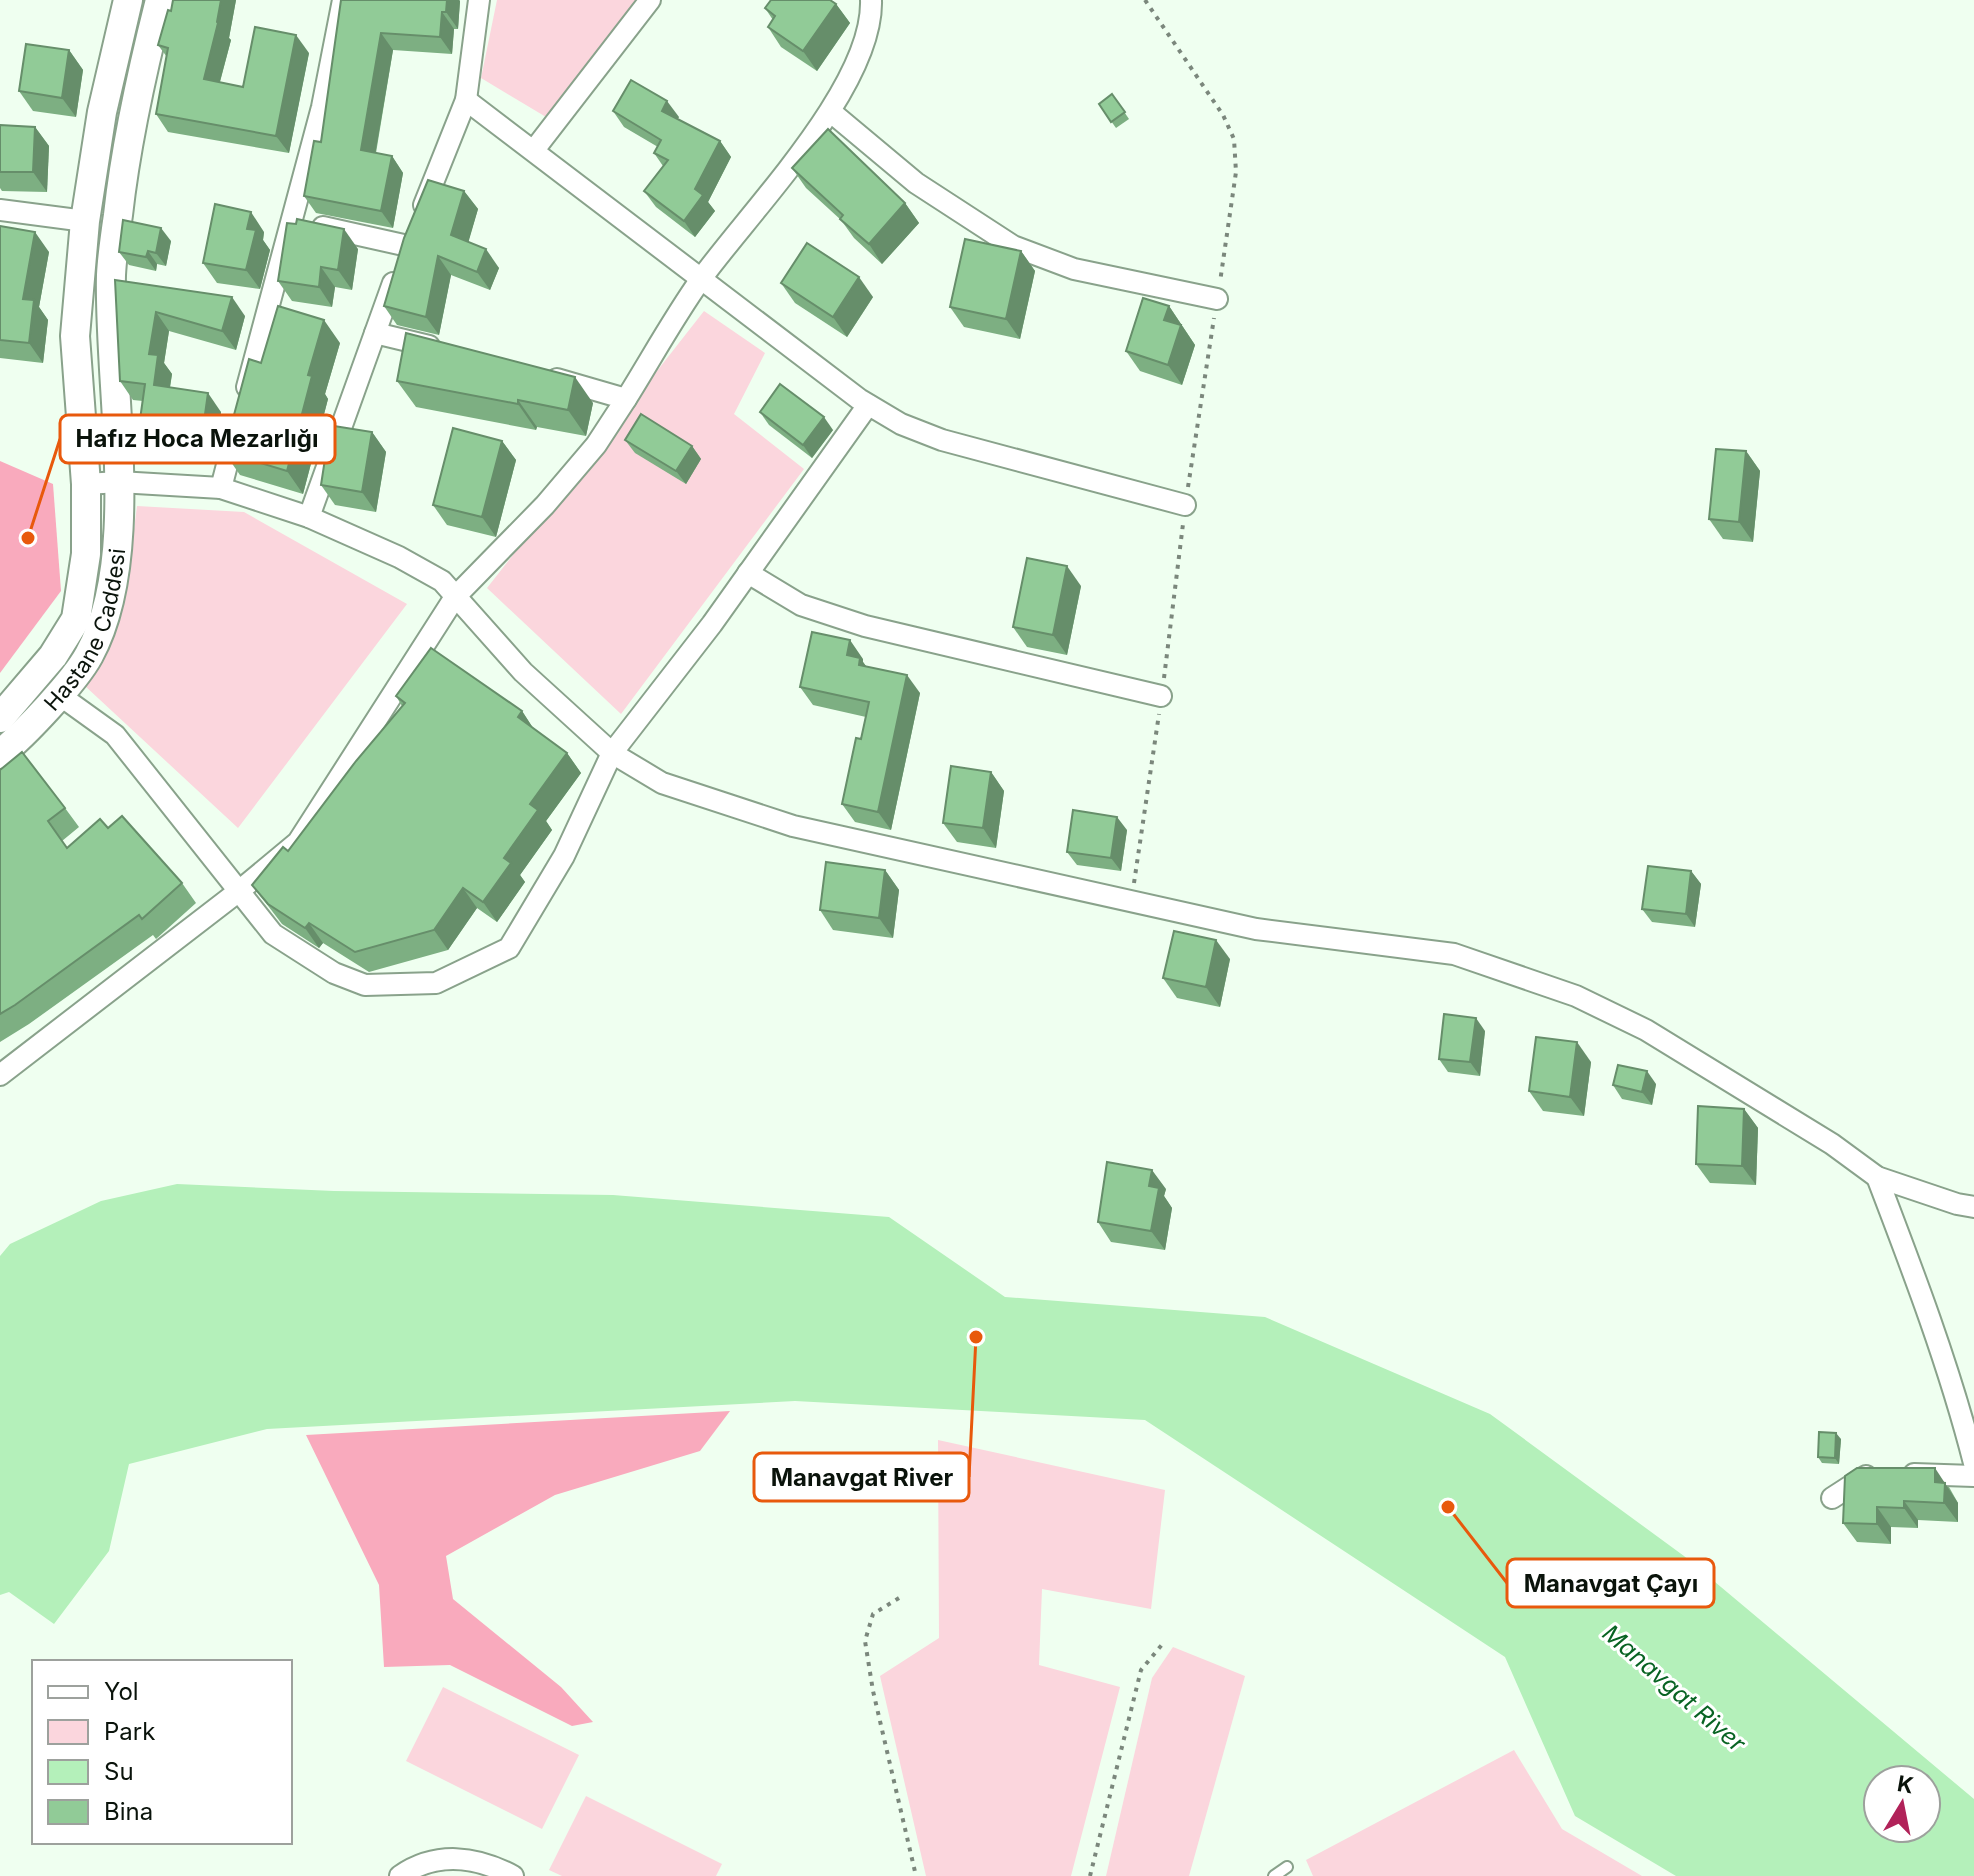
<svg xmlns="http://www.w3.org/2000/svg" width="1974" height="1876" font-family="Inter,sans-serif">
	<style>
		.green { fill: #fbd6dd }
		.forest { fill: #f9aabd }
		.water { fill: #b4f0ba; fill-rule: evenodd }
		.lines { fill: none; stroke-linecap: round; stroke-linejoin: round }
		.lane-casing { stroke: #89a28b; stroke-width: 14 }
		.street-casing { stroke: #89a28b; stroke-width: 24 }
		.secondary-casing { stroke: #89a28b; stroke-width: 32 }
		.path { stroke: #7b877c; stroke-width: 4; stroke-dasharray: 4 6; stroke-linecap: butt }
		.lane { stroke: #fff; stroke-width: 10 }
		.street { stroke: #fff; stroke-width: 20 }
		.secondary { stroke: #fff; stroke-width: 28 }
		.wall { fill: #7daf82 }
		.shaded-wall { fill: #668e6a }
		.building { fill: #91cb97; stroke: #668e6a; stroke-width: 2 }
		.labels { text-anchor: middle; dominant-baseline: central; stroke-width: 6; stroke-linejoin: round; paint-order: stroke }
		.street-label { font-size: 22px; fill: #0a130b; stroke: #fff }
		.water-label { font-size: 24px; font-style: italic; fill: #086323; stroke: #fff }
		.leader { fill: none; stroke: #e8590c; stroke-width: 3 }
		.callout-dot { fill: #e8590c; stroke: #fff; stroke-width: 3 }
		.callout { fill: #fff; stroke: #e8590c; stroke-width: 3 }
		.callout-label { font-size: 24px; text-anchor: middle; font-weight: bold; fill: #0a130b }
	</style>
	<rect width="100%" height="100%" fill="#effff0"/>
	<g class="green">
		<polygon points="497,0 638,0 546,117 481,78"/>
		<polygon points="704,311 765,353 734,414 804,469 621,714 487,588"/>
		<polygon points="137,506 244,512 407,604 238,828 85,686 126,594"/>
		<polygon points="938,1440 1165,1490 1151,1609 1042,1589 1039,1665 1120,1687 1071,1876 926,1876 880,1676 939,1638"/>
		<polygon points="1173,1647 1245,1676 1189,1876 1106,1876 1152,1678"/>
		<polygon points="443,1687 579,1755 542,1829 406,1761"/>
		<polygon points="1514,1750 1562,1829 1642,1876 1313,1876 1306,1860"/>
		<polygon points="586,1796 722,1864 716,1876 562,1876 549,1870"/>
	</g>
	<g class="forest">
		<polygon points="0,461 53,484 61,591 0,673"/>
		<polygon points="730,1411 700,1451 555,1495 446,1556 453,1599 561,1687 593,1722 572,1726 450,1665 384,1667 379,1585 306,1435"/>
	</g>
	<path class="water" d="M177,1184L334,1191L613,1195L889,1217L1005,1297L1265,1317L1490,1414L1684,1556L1974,1799V1876H1676L1575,1816L1505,1657L1145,1420L795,1401L267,1429L129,1464L109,1551L54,1624L9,1592L0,1595V1256L10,1244L101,1201ZM1878,1780H1926V1828H1878Z"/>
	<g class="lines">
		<g class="lane-casing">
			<polyline id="lane" points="1274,1876 1287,1867"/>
		</g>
		<g class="street-casing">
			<g id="street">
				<polyline points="466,100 859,399 901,424 942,440 1185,505"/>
				<polyline points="831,112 916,183 1013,246 1074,269 1217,299"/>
				<polyline points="534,150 650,0"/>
				<polyline points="424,205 466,100 479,0"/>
				<polyline points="0,210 85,221"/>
				<polyline points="323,227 408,246"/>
				<polyline points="375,333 429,346"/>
				<polyline points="247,387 322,107 343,0"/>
				<path d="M626,399C651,359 674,317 701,279C751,210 874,86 871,0"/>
				<polyline points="86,484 119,482 221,488 309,517 399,557 442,581 523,672 612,753 662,783 793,826 1256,929 1454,954 1576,996 1646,1030 1832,1144 1877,1177 1957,1204 1974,1207"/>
				<polyline points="221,488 235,434"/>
				<polyline points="309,517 393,283"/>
				<polyline points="748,573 801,605 865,626 1161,696"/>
				<polyline points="58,694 115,735 273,934 334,973 365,985 436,983 509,948 564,856 612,753 712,624 868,405"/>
				<polyline points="0,1075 239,891 298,842 455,597 545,505 596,445 626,399 557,379"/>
				<path d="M1877,1177C1913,1271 1949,1365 1974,1463"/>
				<polyline points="1914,1474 1974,1476"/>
				<polyline points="1832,1498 1866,1476"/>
				<path d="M400,1876C436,1851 476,1856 513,1876"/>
			</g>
		</g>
		<g class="secondary-casing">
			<g id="secondary">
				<polyline points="0,718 53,656 76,619 86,554 86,484 75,336 85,221 102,112 128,0"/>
				<path id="s1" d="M0,754C24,735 75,681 89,655C143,556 108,387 111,275C112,255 115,235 118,215C126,142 142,71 160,0"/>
			</g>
		</g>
		<g class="path">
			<polyline points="1145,0 1223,115 1234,139 1236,172 1220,282"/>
			<polyline points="1188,487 1214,318"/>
			<polyline points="1164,678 1183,524"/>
			<polyline points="1134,883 1159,714"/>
			<polyline points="899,1598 873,1614 865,1641 873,1691 916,1876"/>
			<polyline points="1090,1876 1141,1670 1165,1641"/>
		</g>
		<use href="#lane" class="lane"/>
		<use href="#street" class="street"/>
		<use href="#secondary" class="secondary"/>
	</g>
	<g class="wall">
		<polygon points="173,0 236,0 229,38 231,40 220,82 243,87 309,53 289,153 168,132 156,114 167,57 158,45 171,11"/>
		<polygon points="341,0 459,0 460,1 458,29 454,29 452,54 393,50 376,153 392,156 403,173 393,228 316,213 304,196 321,142"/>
		<polygon points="836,4 850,23 817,71 781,47 768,27 773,20 765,8"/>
		<polygon points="69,50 83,70 76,117 33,111 19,91"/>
		<polygon points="1112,94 1129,119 1116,128 1099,104"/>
		<polygon points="613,111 679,117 677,119 720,141 731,157 708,202 715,211 695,237 656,207 644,191 663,166 654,153 658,147 624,127"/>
		<polygon points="0,125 35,127 49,146 47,192 2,191 0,188"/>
		<polygon points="792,168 905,203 919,223 882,264 854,238 841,220 806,188"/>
		<polygon points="464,191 478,209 468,242 499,268 490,290 451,275 439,335 397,325 384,306"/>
		<polygon points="0,226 49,252 39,307 48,320 43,363 0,358"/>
		<polygon points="264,232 263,240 270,250 260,289 217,283 203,263"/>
		<polygon points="171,241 166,266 157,264 156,271 129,265 119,252"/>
		<polygon points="358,249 352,290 335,287 332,307 292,301 278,281"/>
		<polygon points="1021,251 1035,271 1020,339 964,327 950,307"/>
		<polygon points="115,280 245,316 236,350 169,331 164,363 172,374 170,388 221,412 214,462 151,453 138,434 143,401 133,400 120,381"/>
		<polygon points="781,283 873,297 847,337 795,303"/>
		<polygon points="1169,306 1195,345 1182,385 1140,371 1126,351"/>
		<polygon points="340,343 325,394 328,399 303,494 240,475 224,452 261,363"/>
		<polygon points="397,381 593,403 586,436 537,427 536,430 416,407"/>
		<polygon points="760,412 833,430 812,458 769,425"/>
		<polygon points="372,432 386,452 376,512 335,505 321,485"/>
		<polygon points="625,440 692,446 701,459 686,484 635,453"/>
		<polygon points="502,441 516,460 496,537 447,525 433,505"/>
		<polygon points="1746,451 1760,471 1753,542 1723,539 1709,519"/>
		<polygon points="1081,586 1067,655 1027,647 1013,627"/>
		<polygon points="863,659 863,662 866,666 920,693 891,830 855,822 842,804 861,739 866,717 813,705 800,687"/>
		<polygon points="396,696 522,711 533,728 567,753 581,773 546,821 552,830 520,875 525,882 497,922 477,908 448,950 369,972 323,943 319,948 282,924 252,885 288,851 402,706"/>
		<polygon points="0,770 65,808 79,827 62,841 67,848 108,828 182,883 196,903 156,939 153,935 29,1024 0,1042"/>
		<polygon points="991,772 1004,791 996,848 957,842 943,823"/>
		<polygon points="1127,830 1121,871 1077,865 1067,852"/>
		<polygon points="885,870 899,890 893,938 833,930 820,910"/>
		<polygon points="1691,871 1701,884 1695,927 1652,922 1642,909"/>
		<polygon points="1230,959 1220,1007 1177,998 1163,978"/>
		<polygon points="1485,1031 1480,1076 1448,1072 1439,1059"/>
		<polygon points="1591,1062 1584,1116 1543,1111 1529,1091"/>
		<polygon points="1656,1084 1652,1105 1622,1099 1613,1085"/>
		<polygon points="1744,1109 1758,1128 1756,1185 1710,1183 1696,1164"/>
		<polygon points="1166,1189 1164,1196 1172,1208 1165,1250 1111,1242 1098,1222"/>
		<polygon points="1841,1439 1839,1464 1822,1463 1818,1457"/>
		<polygon points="1845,1476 1949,1487 1958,1503 1958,1522 1918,1520 1918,1528 1891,1527 1891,1544 1857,1542 1843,1523"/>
	</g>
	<g class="shaded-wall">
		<polygon points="221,0 236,0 229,38 231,40 216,96 204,79"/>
		<polygon points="447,0 459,0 460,1 458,29 446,12"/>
		<polygon points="836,4 850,23 817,71 803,51"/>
		<polygon points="442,12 454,29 452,54 440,37"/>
		<polygon points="381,33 393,50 373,167 361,150"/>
		<polygon points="296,35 309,53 289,153 276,136"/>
		<polygon points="69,50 83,70 76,117 62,98"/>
		<polygon points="667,101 679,117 673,127 662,111"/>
		<polygon points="35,127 49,146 47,192 33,172"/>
		<polygon points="720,141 731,157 708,202 715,211 695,237 684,221 695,189"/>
		<polygon points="392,156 403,173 393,228 381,211"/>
		<polygon points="464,191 478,209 465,254 451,235"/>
		<polygon points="905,203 919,223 882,264 869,244"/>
		<polygon points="251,212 264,232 263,240 270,250 260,289 246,270 247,229"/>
		<polygon points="161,228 171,241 166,266 156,253"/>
		<polygon points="344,229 358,249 352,290 338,270"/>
		<polygon points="35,232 49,252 39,307 48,320 43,363 29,343 23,299"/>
		<polygon points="486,249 499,268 490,290 477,272"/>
		<polygon points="148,251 157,264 156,271 146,257"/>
		<polygon points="1021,251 1035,271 1020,339 1006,319"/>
		<polygon points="438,256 451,275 439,335 426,317"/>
		<polygon points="321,267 335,287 332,307 319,287"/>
		<polygon points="859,277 873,297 847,337 833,317"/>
		<polygon points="232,297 245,316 236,350 222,331"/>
		<polygon points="1169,306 1195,345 1182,385 1168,365 1164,320"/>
		<polygon points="156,312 169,331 164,363 172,374 167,404 154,385 149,354"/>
		<polygon points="324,320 340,343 325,394 328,399 303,494 287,471 308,375"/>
		<polygon points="575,377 593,403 586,436 568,410"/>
		<polygon points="208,393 221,412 214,462 201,443"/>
		<polygon points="518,400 537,427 536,430 518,404"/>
		<polygon points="824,417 833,430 812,458 803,445"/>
		<polygon points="372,432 386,452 376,512 362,492"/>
		<polygon points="502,441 516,460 496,537 482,517"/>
		<polygon points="692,446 701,459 686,484 676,471"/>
		<polygon points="1746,451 1760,471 1753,542 1739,522"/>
		<polygon points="1067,566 1081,586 1067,655 1053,635"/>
		<polygon points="850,640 863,659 863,662 873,676 847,655"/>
		<polygon points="907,675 920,693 891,830 878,812"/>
		<polygon points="522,711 535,731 518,717"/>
		<polygon points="567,753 581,773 546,821 552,830 520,875 525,882 497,922 483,902 530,804"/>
		<polygon points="991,772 1004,791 996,848 983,828"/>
		<polygon points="1117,817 1127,830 1121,871 1111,858"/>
		<polygon points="885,870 899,890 893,938 879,918"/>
		<polygon points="1691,871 1701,884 1695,927 1686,914"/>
		<polygon points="463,888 477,908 448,950 434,930"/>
		<polygon points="309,923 323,943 319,948 305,928"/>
		<polygon points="1216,940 1230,959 1220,1007 1206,987"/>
		<polygon points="1476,1018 1485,1031 1480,1076 1470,1062"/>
		<polygon points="1577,1042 1591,1062 1584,1116 1570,1097"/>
		<polygon points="1647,1071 1656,1084 1652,1105 1642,1092"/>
		<polygon points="1744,1109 1758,1128 1756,1185 1742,1166"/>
		<polygon points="1152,1170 1166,1189 1164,1196 1172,1208 1165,1250 1151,1231 1149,1186"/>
		<polygon points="1836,1433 1841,1439 1839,1464 1835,1458"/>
		<polygon points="1935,1468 1958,1503 1958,1522 1944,1503 1935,1482"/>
		<polygon points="1904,1501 1918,1520 1918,1528 1904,1508"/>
		<polygon points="1877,1507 1891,1527 1891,1544 1877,1524"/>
	</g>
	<g class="building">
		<polygon points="173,0 221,0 217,22 218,23 204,79 243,87 255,27 296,35 276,136 156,114 168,48 158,45 168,10 171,11"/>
		<polygon points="341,0 447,0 446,12 442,12 440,37 381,33 361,150 392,156 381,211 304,196 314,141 321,142"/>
		<polygon points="771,0 830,0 836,4 803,51 768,27 775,16 765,8"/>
		<polygon points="26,44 69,50 62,98 19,91"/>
		<polygon points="631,80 667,101 662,111 720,141 695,189 703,195 684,221 644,191 668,160 654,153 661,140 613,111"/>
		<polygon points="1112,94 1125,112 1111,122 1099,104"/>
		<polygon points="0,125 35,127 33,172 0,172"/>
		<polygon points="828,129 905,203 869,244 840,219 843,215 792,168"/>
		<polygon points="428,180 464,191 451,235 486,249 477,272 438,256 426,317 384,306 404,238"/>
		<polygon points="215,204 251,212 247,229 256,230 246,270 203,263"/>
		<polygon points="297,219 344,229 338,270 321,267 319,287 278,281 287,223 296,224"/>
		<polygon points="123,220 161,228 156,253 148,251 146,257 119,252"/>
		<polygon points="0,226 35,232 23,299 34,300 29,343 0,340"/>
		<polygon points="965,239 1021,251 1006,319 950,307"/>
		<polygon points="807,243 859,277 833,317 781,283"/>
		<polygon points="115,280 232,297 222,331 156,312 149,354 158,355 154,385 208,393 201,443 138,434 145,384 120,381"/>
		<polygon points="1143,298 1169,306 1164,320 1181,325 1168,365 1126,351"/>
		<polygon points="278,306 324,320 308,375 312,376 287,471 224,452 249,359 261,363"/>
		<polygon points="406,333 575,377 568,410 518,400 518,404 397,381"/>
		<polygon points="780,384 824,417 803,445 760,412"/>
		<polygon points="641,414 692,446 676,471 625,440"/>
		<polygon points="334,426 372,432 362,492 321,485 327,446"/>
		<polygon points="453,428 502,441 482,517 433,505"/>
		<polygon points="1716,449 1746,451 1739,522 1709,519"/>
		<polygon points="1027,558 1067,566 1053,635 1013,627"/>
		<polygon points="812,632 850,640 847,655 860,658 859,665 907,675 878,812 842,804 856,738 861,739 869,702 800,687"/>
		<polygon points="431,648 522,711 518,717 567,753 530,804 538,810 504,858 511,863 483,902 463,888 434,930 355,952 309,923 305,928 268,904 252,885 283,847 288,851 356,761 405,703 396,696"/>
		<polygon points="22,752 65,808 48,821 67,848 100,819 108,828 122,816 182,883 142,919 139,915 15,1005 0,1014 0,770"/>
		<polygon points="951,766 991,772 983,828 943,823"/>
		<polygon points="1073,810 1117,817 1111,858 1067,852"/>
		<polygon points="826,862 885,870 879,918 820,910"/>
		<polygon points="1648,866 1691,871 1686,914 1642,909"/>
		<polygon points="1174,931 1216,940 1206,987 1163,978"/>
		<polygon points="1444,1014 1476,1018 1470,1062 1439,1059"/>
		<polygon points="1536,1037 1577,1042 1570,1097 1529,1091"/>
		<polygon points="1618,1065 1647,1071 1642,1092 1613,1085"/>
		<polygon points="1698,1106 1744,1109 1742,1166 1696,1164"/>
		<polygon points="1107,1162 1152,1170 1149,1186 1159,1188 1151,1231 1098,1222"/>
		<polygon points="1819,1432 1836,1433 1835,1458 1818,1457"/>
		<polygon points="1857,1468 1935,1468 1935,1482 1945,1483 1944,1503 1904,1501 1904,1508 1877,1507 1877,1524 1843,1523 1845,1476"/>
	</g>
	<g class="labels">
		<g class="street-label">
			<text stroke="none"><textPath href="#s1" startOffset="156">Hastane Caddesi</textPath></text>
		</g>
		<g class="water-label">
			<text transform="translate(1674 1688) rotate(41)">Manavgat River</text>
		</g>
	</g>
	<path class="leader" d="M28 538L60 439M976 1337L969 1477M1448 1507L1507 1583"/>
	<g class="callout-dot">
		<circle cx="28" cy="538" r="8"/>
		<circle cx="976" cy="1337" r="8"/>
		<circle cx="1448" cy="1507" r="8"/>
	</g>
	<g class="callout">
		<rect x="60" y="415" width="275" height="48" rx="8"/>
		<rect x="754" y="1453" width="215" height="48" rx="8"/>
		<rect x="1507" y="1559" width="207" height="48" rx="8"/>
	</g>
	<g class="callout-label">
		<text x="197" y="447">Hafız Hoca Mezarlığı</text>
		<text x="862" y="1486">Manavgat River</text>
		<text x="1611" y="1592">Manavgat Çayı</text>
	</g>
	<rect x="32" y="1660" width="260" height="184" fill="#ffffff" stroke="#9da19d" stroke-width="2"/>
	<rect x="48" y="1686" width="40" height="12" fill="#ffffff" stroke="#9da19d" stroke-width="2"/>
	<text x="104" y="1700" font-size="24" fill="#0a130b">Yol</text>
	<rect x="48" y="1720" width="40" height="24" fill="#fbd6dd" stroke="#9da19d" stroke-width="2"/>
	<text x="104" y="1740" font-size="24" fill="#0a130b">Park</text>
	<rect x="48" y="1760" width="40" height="24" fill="#b4f0ba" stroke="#9da19d" stroke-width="2"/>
	<text x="104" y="1780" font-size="24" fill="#0a130b">Su</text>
	<rect x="48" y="1800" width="40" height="24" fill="#91cb97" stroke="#9da19d" stroke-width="2"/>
	<text x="104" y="1820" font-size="24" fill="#0a130b">Bina</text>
	<g transform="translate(1902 1804) rotate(10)"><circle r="38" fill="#ffffff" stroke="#9da19d" stroke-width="2"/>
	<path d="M0-6L14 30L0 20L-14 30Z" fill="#b12259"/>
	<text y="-12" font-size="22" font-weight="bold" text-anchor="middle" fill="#0a130b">K</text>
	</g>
</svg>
